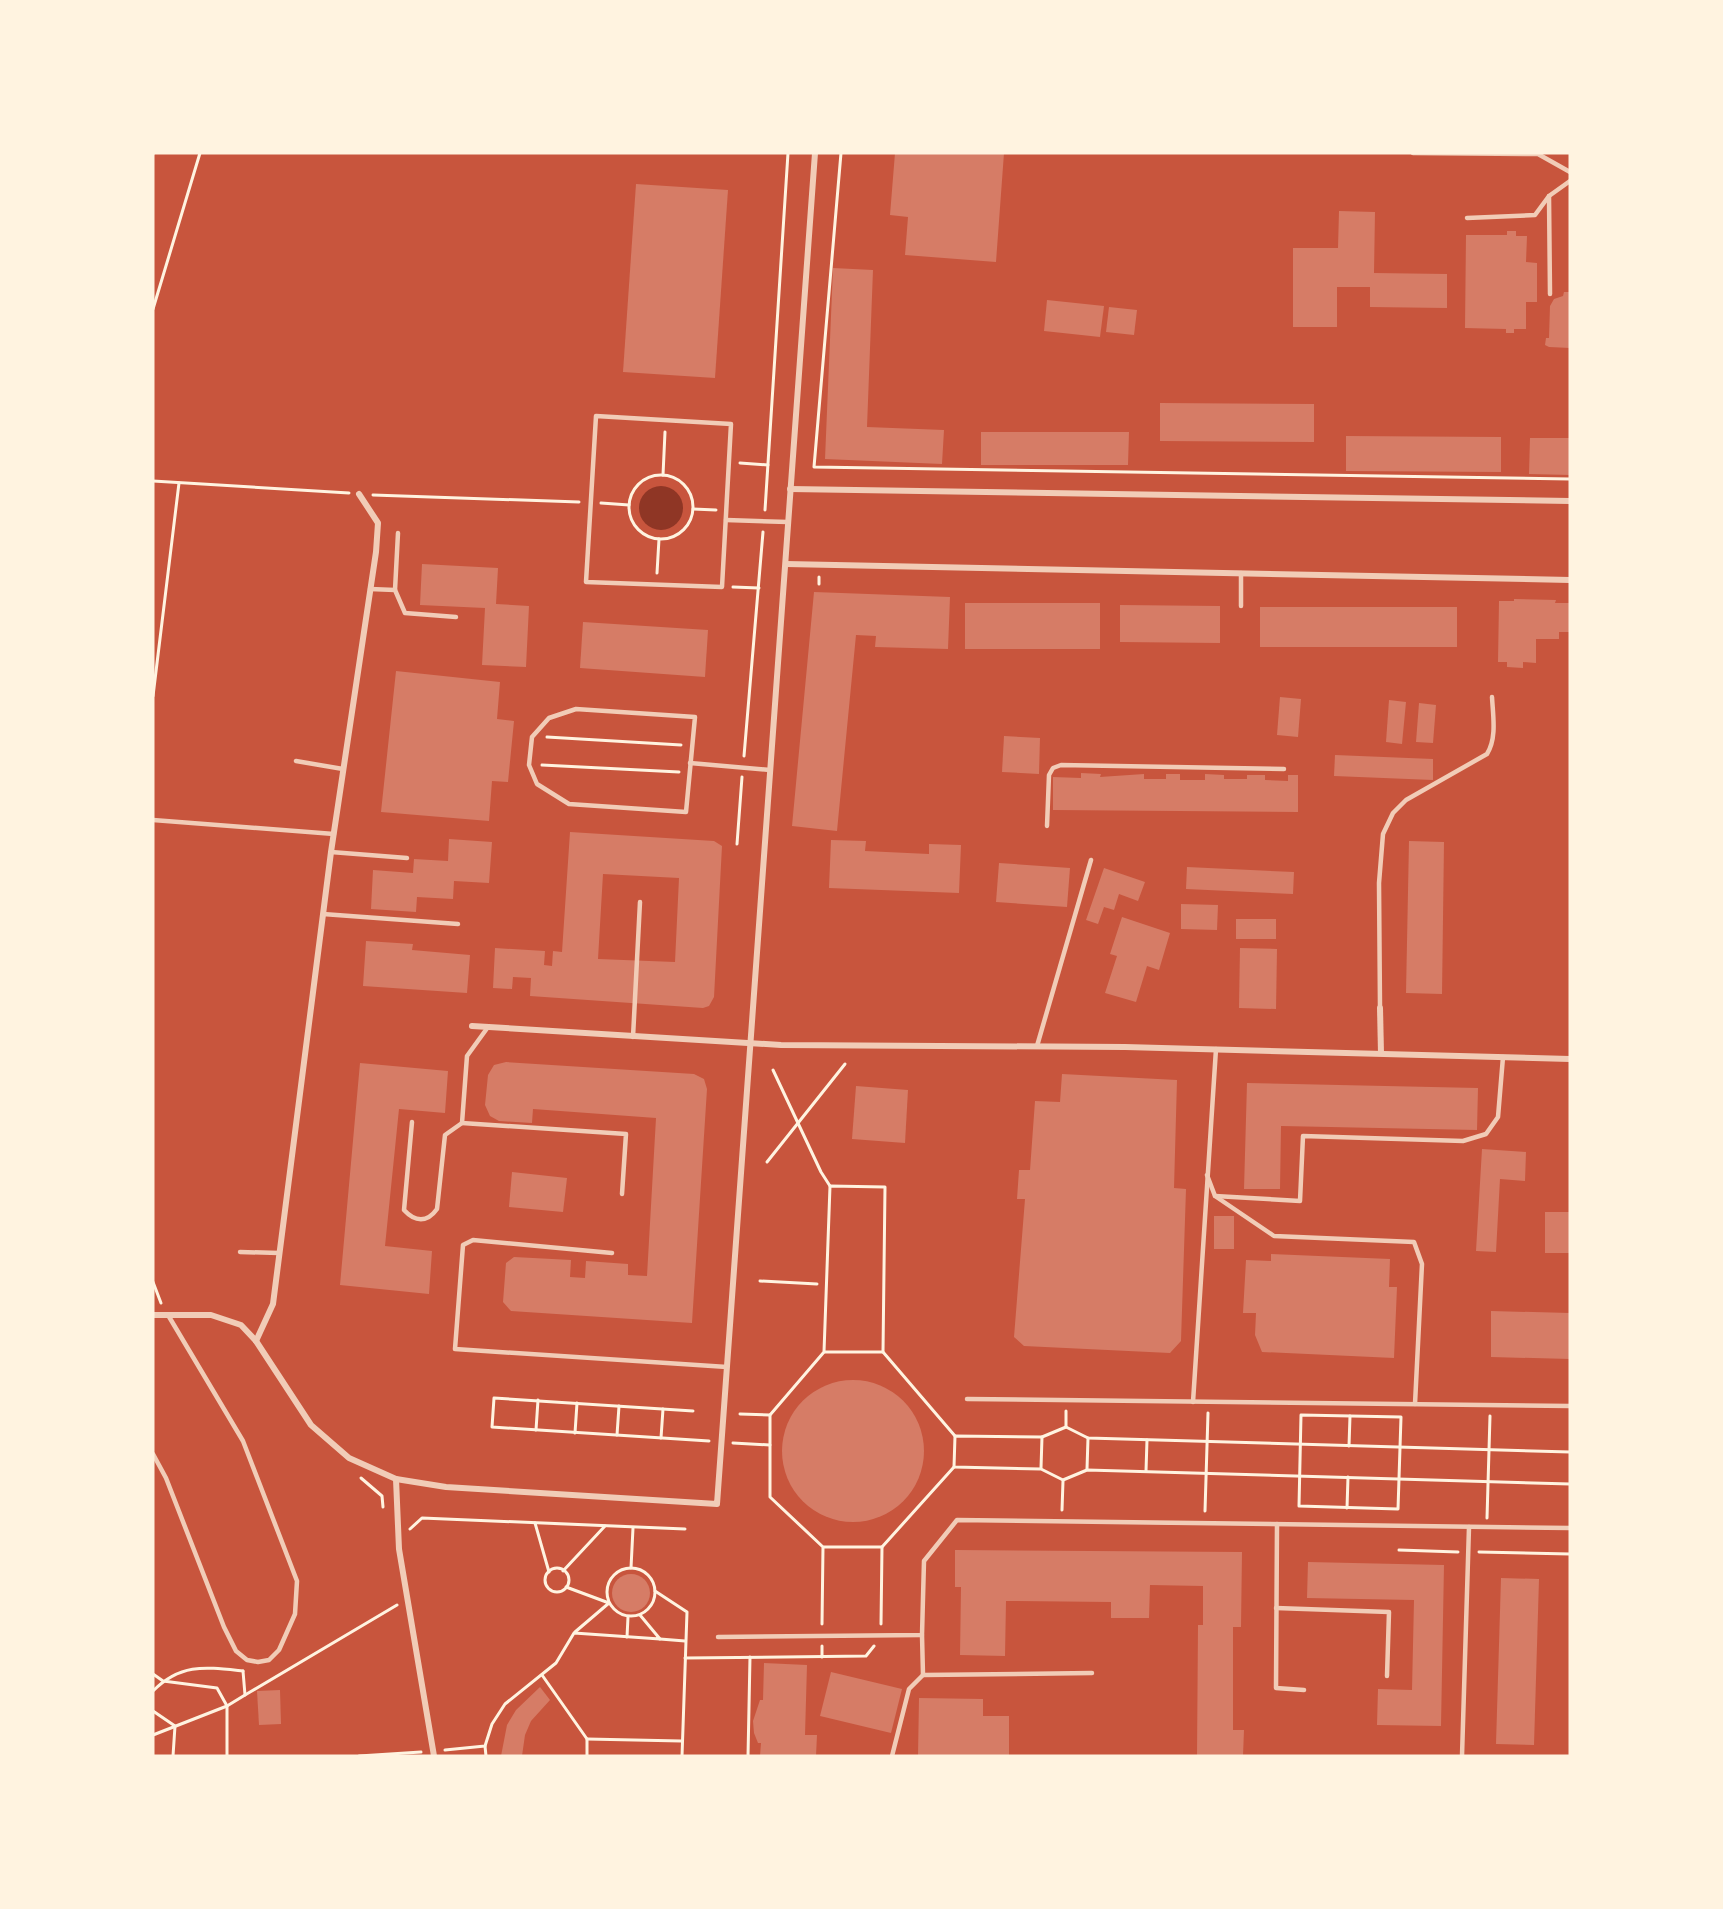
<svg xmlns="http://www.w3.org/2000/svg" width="1723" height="1909" font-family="Commissioner,sans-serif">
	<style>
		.water { fill: #8f3625 }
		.building { fill: #d67c66; fill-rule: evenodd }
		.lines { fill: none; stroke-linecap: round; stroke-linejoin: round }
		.path { stroke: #fff3e0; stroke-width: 3 }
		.service { stroke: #f1ccb7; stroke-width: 4.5 }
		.minor { stroke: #f1ccb7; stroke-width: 6 }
	</style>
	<rect width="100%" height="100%" fill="#c8553d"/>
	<circle class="water" cx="661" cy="508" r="22"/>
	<g class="building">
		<polygon points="895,153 1004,153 996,262 905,255 908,217 890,215"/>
		<polygon points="636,184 728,190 715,378 623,372"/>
		<polygon points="1339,211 1375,212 1374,273 1447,274 1447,308 1370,307 1370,287 1337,287 1337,327 1293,327 1293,248 1338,248"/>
		<polygon points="1507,231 1516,231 1516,236 1527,236 1526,262 1537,263 1537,302 1526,302 1526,329 1514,329 1514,333 1506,333 1506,329 1465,328 1466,235 1507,235"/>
		<polygon points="833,268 873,270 867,427 944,430 942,464 825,459"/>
		<polygon points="1564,292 1570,292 1570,348 1549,347 1545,345 1546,338 1549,338 1550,306 1554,299 1563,296"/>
		<polygon points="1047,300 1104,306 1100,337 1044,331"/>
		<polygon points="1109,307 1137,310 1134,335 1106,332"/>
		<polygon points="1160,403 1314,404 1314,442 1160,441"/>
		<polygon points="981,432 1129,432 1128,465 981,465"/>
		<polygon points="1346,436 1501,437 1501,472 1346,471"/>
		<polygon points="1530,438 1570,438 1570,475 1529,474"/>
		<polygon points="422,564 498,568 496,604 529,606 526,667 482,665 485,608 420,605"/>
		<polygon points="814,592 950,597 948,649 875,647 876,636 856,635 837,831 792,826"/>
		<polygon points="1514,599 1556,600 1555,603 1570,603 1570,632 1559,632 1559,639 1536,639 1536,663 1523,662 1523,668 1507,667 1507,662 1498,662 1499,601 1514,601"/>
		<rect x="965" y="603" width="135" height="46"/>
		<polygon points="1120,605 1220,606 1220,643 1120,642"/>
		<rect x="1260" y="607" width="197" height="40"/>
		<polygon points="583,622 708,630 705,677 580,668"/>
		<polygon points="396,671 500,682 497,719 514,721 508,782 492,781 489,821 381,812"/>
		<polygon points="1280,697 1301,699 1298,737 1277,735"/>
		<polygon points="1389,700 1406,702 1402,744 1386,742"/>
		<polygon points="1419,703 1436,705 1433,743 1416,742"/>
		<polygon points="1004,736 1040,738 1039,774 1002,772"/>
		<polygon points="1335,755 1433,759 1433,780 1334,776"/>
		<polygon points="1081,773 1101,774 1100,777 1144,774 1144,779 1166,779 1166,774 1180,774 1180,780 1205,780 1205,774 1224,775 1224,779 1247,779 1247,775 1265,775 1265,780 1288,781 1288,775 1298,775 1298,812 1053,810 1053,777 1081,778"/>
		<path d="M570,832L714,841L722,846L714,997L709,1006L703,1008L530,996L531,978L513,977L512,989L493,988L495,948L545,951L544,965L552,966L553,951L562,952ZM603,874L679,878L675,962L598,959Z"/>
		<polygon points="449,839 492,842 489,883 454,881 453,899 417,897 416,912 371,909 373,870 413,873 414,859 448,861"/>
		<polygon points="831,840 866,841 865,851 929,854 929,844 961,845 959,893 829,888"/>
		<polygon points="1409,841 1444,842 1442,994 1406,993"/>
		<polygon points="999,863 1070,868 1067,907 996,902"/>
		<polygon points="1187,867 1294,872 1293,894 1186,889"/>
		<polygon points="1104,868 1145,882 1138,901 1119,894 1114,910 1104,907 1098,924 1086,920"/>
		<polygon points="1181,904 1218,905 1217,930 1181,929"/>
		<polygon points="1122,917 1170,933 1159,970 1147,966 1136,1002 1105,993 1117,956 1110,954"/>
		<rect x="1236" y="919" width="40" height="20"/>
		<polygon points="366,941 413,944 412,950 470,955 467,993 363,986"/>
		<polygon points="1240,948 1277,949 1276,1009 1239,1008"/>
		<polygon points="506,1062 694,1074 704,1079 707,1089 692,1323 511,1311 503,1302 506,1263 514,1257 571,1260 570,1277 585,1278 586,1261 628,1264 628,1275 647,1276 656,1118 533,1109 532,1123 499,1121 490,1116 485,1105 488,1075 494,1065"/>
		<polygon points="360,1063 448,1071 445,1113 399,1109 385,1246 432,1251 429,1294 340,1285"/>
		<polygon points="1062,1074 1177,1080 1174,1188 1186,1189 1181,1341 1170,1353 1024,1346 1014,1337 1025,1199 1017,1199 1019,1170 1030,1170 1035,1101 1060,1102"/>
		<polygon points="1247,1083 1478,1088 1477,1130 1281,1126 1280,1189 1244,1189"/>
		<polygon points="856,1086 908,1090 905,1143 852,1139"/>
		<polygon points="1482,1149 1526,1152 1525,1181 1500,1179 1496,1252 1476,1251"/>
		<polygon points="512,1172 567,1178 563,1212 509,1207"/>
		<rect x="1545" y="1212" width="25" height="41"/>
		<rect x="1214" y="1216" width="20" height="33"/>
		<polygon points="1271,1254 1390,1259 1389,1287 1397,1287 1394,1358 1262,1352 1255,1335 1256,1313 1243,1313 1246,1260 1271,1261"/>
		<polygon points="1491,1311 1570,1313 1570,1359 1491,1357"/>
		<circle cx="853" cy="1451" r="71"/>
		<polygon points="955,1550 1242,1552 1241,1627 1233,1627 1233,1730 1244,1730 1243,1756 1197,1756 1198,1625 1203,1625 1203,1586 1150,1585 1149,1618 1111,1618 1111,1602 1006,1601 1005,1656 960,1655 961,1587 955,1587"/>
		<polygon points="1308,1562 1444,1565 1441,1726 1377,1725 1378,1689 1412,1690 1414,1600 1307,1598"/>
		<circle cx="631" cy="1593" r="19"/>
		<polygon points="1501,1578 1539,1579 1534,1745 1496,1744"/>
		<polygon points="764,1663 807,1665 805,1735 817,1735 816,1756 760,1756 761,1743 758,1743 754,1733 753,1721 760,1700 763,1700"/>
		<polygon points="831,1672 902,1689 891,1733 820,1716"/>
		<polygon points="540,1687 550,1700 531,1721 525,1735 522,1756 501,1756 507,1725 516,1710"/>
		<polygon points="280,1690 281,1724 259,1725 257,1691"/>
		<polygon points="919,1698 983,1699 983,1716 1009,1716 1009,1756 918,1756"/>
	</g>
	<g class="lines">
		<g class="path">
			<polyline points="841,153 814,467 1570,479"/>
			<polyline points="153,154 153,153"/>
			<polyline points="153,309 200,153"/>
			<polyline points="740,463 768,465"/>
			<polyline points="663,475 665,432"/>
			<circle cx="661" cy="507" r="32"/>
			<polyline points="153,481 349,493"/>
			<polyline points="373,495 579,502"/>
			<polyline points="601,503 629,505"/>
			<polyline points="693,509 716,510"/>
			<polyline points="765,510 788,153"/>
			<polyline points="657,573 659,539"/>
			<polyline points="819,584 819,577"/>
			<polyline points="733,587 759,588"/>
			<polyline points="153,696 179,483"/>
			<polyline points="547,737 681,745"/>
			<polyline points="744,756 763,532"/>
			<polyline points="542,765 679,772"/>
			<polyline points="737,844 742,777"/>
			<polyline points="773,1070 821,1172 830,1186"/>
			<polyline points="767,1162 845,1064"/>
			<polyline points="760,1281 817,1284"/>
			<polyline points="153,1282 161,1303"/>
			<polyline points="825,1352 883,1352"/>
			<polyline points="693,1411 494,1398 492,1427 709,1441"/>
			<polyline points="740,1414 770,1415"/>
			<polygon points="1301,1415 1401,1417 1398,1509 1299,1506"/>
			<polyline points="1066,1427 1066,1411"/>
			<polyline points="536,1430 538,1400"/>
			<polyline points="575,1433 577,1403"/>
			<polyline points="617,1435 619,1406"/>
			<polyline points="661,1438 663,1409"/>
			<polyline points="733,1443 770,1445"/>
			<polyline points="1349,1446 1350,1416"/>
			<polyline points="1570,1452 1088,1438 1066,1427 1042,1437 955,1436 954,1467 1041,1469 1063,1480 1087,1470 1570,1484"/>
			<polyline points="1041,1468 1042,1437"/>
			<polyline points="1087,1469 1088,1438"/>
			<polyline points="1146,1471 1147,1440"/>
			<polyline points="361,1478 382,1496 383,1507"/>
			<polyline points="1347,1508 1348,1477"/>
			<polyline points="1062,1510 1063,1481"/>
			<polyline points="1205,1511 1208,1413"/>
			<polyline points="1487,1518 1490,1416"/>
			<polyline points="535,1523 549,1572"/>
			<polyline points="410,1529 422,1518 685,1529"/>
			<polyline points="824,1547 882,1547"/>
			<polyline points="1399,1550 1458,1552"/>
			<polyline points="1479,1552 1570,1554"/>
			<circle cx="631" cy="1592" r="24"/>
			<polyline points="631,1568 633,1528"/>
			<circle cx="557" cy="1580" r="12"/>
			<polyline points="563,1571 605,1526"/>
			<polyline points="566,1587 609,1603 575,1632"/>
			<polyline points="655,1591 687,1612 682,1756"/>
			<polyline points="822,1624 823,1547 770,1497 770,1415 824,1352 830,1186 885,1187 883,1352 955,1436"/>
			<polyline points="881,1624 882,1547 954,1467"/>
			<polyline points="627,1637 628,1617"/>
			<polyline points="660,1639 685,1641"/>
			<polyline points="822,1657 822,1646"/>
			<polyline points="685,1658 866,1656 874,1646"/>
			<polyline points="153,1674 163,1681 217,1688 227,1706 227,1756"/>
			<polyline points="542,1675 587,1739 587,1756"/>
			<path d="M153,1691C181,1663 205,1667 243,1671"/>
			<polyline points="245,1695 397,1605"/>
			<polyline points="153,1711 175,1726 173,1756"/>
			<polyline points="153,1735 227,1706 245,1695 243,1671"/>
			<polyline points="587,1739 681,1741"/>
			<polyline points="485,1746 486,1756"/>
			<polyline points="445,1750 485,1746 492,1724 505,1704 556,1663 574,1633 660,1639 640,1615"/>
			<polyline points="359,1756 421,1752"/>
			<polyline points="748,1756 750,1657"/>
		</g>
		<g class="service">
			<polyline points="1413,153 1538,154 1570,172"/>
			<polyline points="1549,196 1550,294"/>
			<polyline points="1467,218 1535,215 1549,196 1570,181"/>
			<polygon points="596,416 731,424 722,587 586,582"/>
			<polyline points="726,520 788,522"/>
			<polyline points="370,589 395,590 405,613 456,617"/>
			<polyline points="395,590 398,533"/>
			<polyline points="1241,606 1241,573"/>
			<polygon points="576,709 695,717 686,812 569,804 537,784 529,765 532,737 549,718"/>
			<polyline points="296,761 343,769"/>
			<polyline points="690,763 770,770"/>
			<polyline points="153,820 334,834"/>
			<polyline points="1047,826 1049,775 1053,768 1061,765 1284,769"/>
			<polyline points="331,852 407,858"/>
			<polyline points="323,914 458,924"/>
			<path d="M1380,1008L1379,883L1383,834L1393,813L1406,800L1487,754C1497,738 1493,716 1492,697"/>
			<polyline points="488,1027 467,1056 462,1123 626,1134 622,1194"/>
			<polyline points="633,1037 640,902"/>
			<polyline points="1037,1046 1091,860"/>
			<path d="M412,1122L404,1210C415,1222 427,1223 437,1209L445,1135L462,1123"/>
			<polyline points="1207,1175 1215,1196 1274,1236 1414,1242 1422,1264 1415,1404"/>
			<polyline points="1215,1196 1300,1201 1303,1136 1463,1141 1486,1134 1498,1117 1503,1057"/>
			<polyline points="240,1252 279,1253"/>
			<polyline points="612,1253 473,1240 463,1245 455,1349 727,1367"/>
			<polyline points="967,1399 1570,1406"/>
			<polyline points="1193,1402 1216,1049"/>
			<polyline points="153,1454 166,1478 224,1627 236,1651 247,1660 258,1662 269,1660 279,1650 295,1614 297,1581 243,1441 168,1315"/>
			<polyline points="1277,1524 1276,1688 1304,1690"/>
			<polyline points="1276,1608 1389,1612 1387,1676"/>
			<polyline points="922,1635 923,1675 1092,1673"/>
			<polyline points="718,1637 922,1635 924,1561 957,1520 1570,1528"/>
			<polyline points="892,1756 909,1689 923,1675"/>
			<polyline points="1462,1756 1469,1527"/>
		</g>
		<g class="minor">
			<polyline points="790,489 1570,501"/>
			<polyline points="786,564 1570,580"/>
			<polyline points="1380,1008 1381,1053"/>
			<polyline points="472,1026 781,1045 1125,1047 1570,1059"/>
			<polyline points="153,1315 211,1315 241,1325 256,1341 311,1425 349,1458 396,1479 446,1487 717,1504 815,153"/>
			<polyline points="256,1341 273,1304 331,852 376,552 378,523 359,494"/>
			<polyline points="396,1479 399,1549 434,1756"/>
		</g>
	</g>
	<rect width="1723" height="1909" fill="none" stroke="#fff3e0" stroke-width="309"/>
</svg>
